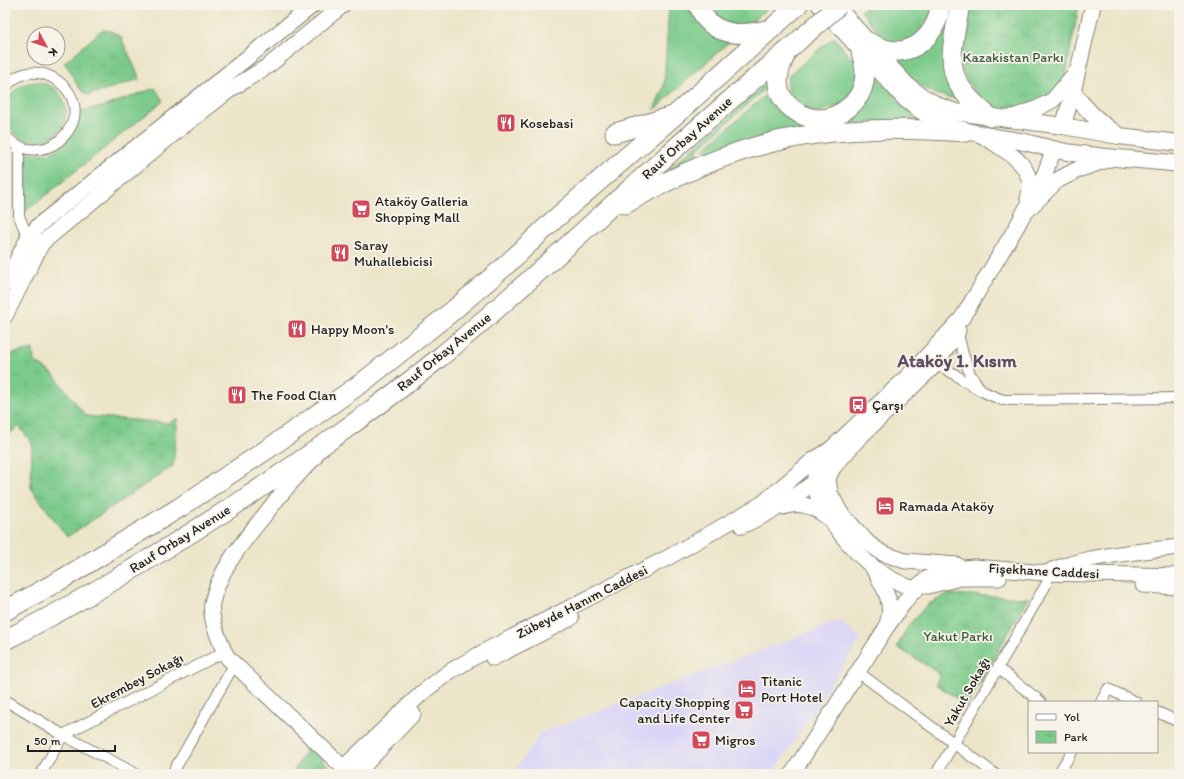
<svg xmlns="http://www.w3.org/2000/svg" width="1184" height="779" font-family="Itim,sans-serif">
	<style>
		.built { fill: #dad6f7 }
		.grass { fill: #7bcb8b; stroke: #4c7454 }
		.park { fill: url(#park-tufts); stroke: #4c7454 }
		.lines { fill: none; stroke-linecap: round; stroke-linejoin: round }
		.street-casing { stroke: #848072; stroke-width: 12 }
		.secondary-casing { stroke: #848072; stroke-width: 17 }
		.primary-casing { stroke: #848072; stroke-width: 18 }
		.highway-casing { stroke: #848072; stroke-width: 21 }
		.street { stroke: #fff; stroke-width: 10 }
		.secondary { stroke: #fff; stroke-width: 15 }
		.primary { stroke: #fff; stroke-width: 16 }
		.highway { stroke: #fff; stroke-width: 19 }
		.highway-bridge-casing { stroke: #848072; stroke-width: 21; stroke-linecap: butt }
		.highway-bridge { stroke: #fff; stroke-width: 19 }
		.labels { text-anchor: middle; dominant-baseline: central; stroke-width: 3.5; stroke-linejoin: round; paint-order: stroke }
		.park-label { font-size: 14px; fill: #3d5943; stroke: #f7f3e8 }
		.poi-label { font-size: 14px; fill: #1c1c1c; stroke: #f7f3e8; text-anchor: start }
		.street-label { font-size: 14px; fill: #1c1c1c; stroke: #f7f3e8 }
		.district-label { font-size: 18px; font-weight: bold; fill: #5f4e63; stroke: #f7f3e8 }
	</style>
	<defs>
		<pattern id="park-tufts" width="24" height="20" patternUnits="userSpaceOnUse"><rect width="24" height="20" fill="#7bcb8b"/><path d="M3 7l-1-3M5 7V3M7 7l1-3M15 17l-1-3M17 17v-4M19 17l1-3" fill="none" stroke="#6aae77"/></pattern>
	</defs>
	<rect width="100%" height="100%" fill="#f7f3e8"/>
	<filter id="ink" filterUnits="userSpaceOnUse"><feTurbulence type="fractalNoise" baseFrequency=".025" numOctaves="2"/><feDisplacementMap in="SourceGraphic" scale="8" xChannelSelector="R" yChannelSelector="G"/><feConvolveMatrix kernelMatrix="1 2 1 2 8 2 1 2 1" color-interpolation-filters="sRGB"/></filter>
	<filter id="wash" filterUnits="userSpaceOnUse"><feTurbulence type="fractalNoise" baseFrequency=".012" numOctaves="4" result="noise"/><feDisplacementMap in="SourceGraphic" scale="16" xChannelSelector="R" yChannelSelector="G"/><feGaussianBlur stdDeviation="0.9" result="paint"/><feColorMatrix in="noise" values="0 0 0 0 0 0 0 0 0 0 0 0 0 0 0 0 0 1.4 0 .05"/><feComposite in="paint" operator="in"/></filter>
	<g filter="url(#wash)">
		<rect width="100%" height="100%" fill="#ece5c9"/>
		<polygon class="built" points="839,621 861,638 773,774 512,774 541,733"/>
		<g class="grass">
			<polygon points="669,5 691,5 730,41 654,110 664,86"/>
			<path d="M705,5H771C759,16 743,33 725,24C718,21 711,11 705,5Z"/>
			<polygon points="868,5 933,5 934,11 909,45 885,40 861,11"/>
			<path d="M947,5H954L960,99C923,95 911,79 886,55L904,57Z"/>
			<polygon points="834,37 858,67 860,78 848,102 816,113 792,98 787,86 789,75"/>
			<polygon points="872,71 918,120 846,124 707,155 705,148 771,90 822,123"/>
			<circle cx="36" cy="112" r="30"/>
			<polygon points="766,83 770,84 697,150 697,161 667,171"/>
			<path d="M155,88L163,101L26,211L27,152C34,152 43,154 49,153C65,150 78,125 78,111L103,107Z"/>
		</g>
		<g class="park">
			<polygon points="966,5 1079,5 1064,84 1048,98 1015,112 998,111 975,96 960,65"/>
			<path d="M102,30L111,31L121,37L140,79L88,95C74,88 75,74 64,63Z"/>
			<polygon points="33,349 34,361 53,374 86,416 169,423 178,418 173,466 67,537 31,488 32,443 19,426 5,437 5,355"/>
			<polygon points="948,594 1028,598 967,706 936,684 940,674 897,647 908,626 927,605"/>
			<polygon points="309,745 336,774 292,774"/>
		</g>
	</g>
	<g filter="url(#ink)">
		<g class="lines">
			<g class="street-casing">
				<g id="street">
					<path d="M5,88C34,48 99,95 65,135C58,143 51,148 40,149C26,151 13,146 5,135"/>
					<polyline points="19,146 19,216 28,238"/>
					<polyline points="958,334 963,354 970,374 981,390"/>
					<path d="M935,365C953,370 956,377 971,385C981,391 992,396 1003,400L1179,398"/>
					<polyline points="998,668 1041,702"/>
					<polyline points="858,672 995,774"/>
					<polyline points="5,700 63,735 136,774"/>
					<polyline points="1101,702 1108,689 1136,702"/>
					<polyline points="1157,712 1179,722"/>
					<polyline points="63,735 224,652"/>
					<polyline points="41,774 63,735"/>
					<polyline points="172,774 234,665"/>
					<polyline points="936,774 1047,583"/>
					<polyline points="1058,774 1072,752"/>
				</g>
			</g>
			<g class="secondary-casing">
				<g id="secondary">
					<polyline points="1007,119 1036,109 1053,100 1075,73"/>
					<polyline points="1063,126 1073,92 1093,5"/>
					<path d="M981,135C1006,151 1038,165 1028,199"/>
					<polyline points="5,284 28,238 39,225 313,5"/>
					<polyline points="5,316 42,243 182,127 231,89 268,66 343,5"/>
					<path d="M315,457C296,476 279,496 263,517C242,543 219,570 212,603C209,617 221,646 228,658L350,774"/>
					<path d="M783,507C800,501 813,506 827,517"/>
					<polyline points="742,526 774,510 815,482 828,478"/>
					<polyline points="957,565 905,561 882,553 868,543 840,512 830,493 828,478 833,468 858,439 935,365 958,331"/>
					<path d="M873,568C883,586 895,603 887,624"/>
					<path d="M1052,570C1093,555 1136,552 1179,547"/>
					<polyline points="1143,585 1179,587"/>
					<polyline points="928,586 960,578 999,578"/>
					<path d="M916,590C902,585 889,578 877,570C856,555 812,506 815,478C816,467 824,458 831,449L906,378L962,318L1017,226L1045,173L1054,149"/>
					<polyline points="493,658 571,618"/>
					<polyline points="343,768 423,692 449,672 485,651 669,557 730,522 763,503 812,461 831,449"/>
					<polyline points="356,774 413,714"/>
					<polyline points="792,774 886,628 906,600 919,585 928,578 945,570 974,567 1045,573 1179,576"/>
				</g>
			</g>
			<g class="primary-casing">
				<g id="primary">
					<path d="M820,5L906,100C944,132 979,134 1025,142C1041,146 1056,151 1073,153C1108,158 1144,160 1179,164"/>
					<polyline points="835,5 891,68 908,86 923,97 939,106 955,112 1063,126 1119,136 1179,143"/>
					<path d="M1073,92C1085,109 1097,121 1115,133"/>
					<polyline points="1025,212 1056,181 1079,169 1109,159"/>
				</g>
			</g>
			<g class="highway-casing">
				<g id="highway">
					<path d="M698,5C701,9 703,15 706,19C722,38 749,35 771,29"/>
					<path d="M960,5C950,60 941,79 990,117"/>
					<path d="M866,41C876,46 887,52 898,51C922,50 939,27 940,5"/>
					<path d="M787,51C783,61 777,72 778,83C779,104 801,119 821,119C841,118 861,101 864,82C866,72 864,61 861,52"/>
					<polyline points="615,133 669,117"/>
					<path d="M625,204C674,176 726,152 782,140C842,127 905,128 966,132"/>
					<polyline points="5,611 64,578 179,508 272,446 363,382 450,313 504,267 555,219 674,116 798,5"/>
					<path d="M5,640C85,600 160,553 235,505C305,458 374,411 439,358C516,295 587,227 661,161C702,124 745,87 787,51"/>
				</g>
			</g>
			<use href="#street" class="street"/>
			<use href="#secondary" class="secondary"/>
			<use href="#primary" class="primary"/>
			<use href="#highway" class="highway"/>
			<g class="highway-bridge-casing">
				<polyline id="highway-bridge" points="787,51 839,5"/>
			</g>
			<use href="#highway-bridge" class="highway-bridge"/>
		</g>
	</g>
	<defs>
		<g id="restaurant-square" transform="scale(1)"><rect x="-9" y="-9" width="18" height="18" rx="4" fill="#d1495b" stroke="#f7f3e8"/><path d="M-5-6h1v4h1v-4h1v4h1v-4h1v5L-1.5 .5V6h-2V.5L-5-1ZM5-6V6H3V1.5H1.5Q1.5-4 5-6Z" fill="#fff"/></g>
		<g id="supermarket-square" transform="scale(1)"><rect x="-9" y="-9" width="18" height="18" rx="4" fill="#d1495b" stroke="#f7f3e8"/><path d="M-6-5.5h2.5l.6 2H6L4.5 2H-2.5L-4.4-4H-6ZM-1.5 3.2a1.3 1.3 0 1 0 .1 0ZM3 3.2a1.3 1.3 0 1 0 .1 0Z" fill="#fff"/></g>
		<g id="bus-square" transform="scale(1)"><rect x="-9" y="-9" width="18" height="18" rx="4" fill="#d1495b" stroke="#f7f3e8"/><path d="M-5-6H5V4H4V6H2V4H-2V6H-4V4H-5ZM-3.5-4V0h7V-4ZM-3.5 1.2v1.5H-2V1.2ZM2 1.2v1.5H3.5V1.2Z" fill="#fff"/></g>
		<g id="hotel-square" transform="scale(1)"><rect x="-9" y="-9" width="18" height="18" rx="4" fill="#d1495b" stroke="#f7f3e8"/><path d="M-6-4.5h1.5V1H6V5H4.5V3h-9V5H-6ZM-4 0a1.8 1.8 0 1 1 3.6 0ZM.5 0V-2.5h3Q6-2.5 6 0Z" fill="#fff"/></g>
	</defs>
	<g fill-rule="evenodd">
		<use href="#restaurant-square" x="506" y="123"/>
		<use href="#supermarket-square" x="361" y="209"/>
		<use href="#restaurant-square" x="340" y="253"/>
		<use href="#restaurant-square" x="297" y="329"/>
		<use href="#restaurant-square" x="237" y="395"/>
		<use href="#bus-square" x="858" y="405"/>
		<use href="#hotel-square" x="885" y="506"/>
		<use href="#hotel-square" x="747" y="689"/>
		<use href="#supermarket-square" x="744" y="710"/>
		<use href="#supermarket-square" x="701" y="740"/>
	</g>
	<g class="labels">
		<g class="park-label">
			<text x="1013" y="57">Kazakistan Parkı</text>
			<text x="958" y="636">Yakut Parkı</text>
		</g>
		<g class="poi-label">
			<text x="520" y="123">Kosebasi</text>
			<text x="375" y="201">Ataköy Galleria<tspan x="375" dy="16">Shopping Mall</tspan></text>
			<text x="354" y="245">Saray<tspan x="354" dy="16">Muhallebicisi</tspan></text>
			<text x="311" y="329">Happy Moon's</text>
			<text x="251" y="395">The Food Clan</text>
			<text x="872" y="405">Çarşı</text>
			<text x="899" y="506">Ramada Ataköy</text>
			<text x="761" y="681">Titanic<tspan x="761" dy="16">Port Hotel</tspan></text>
			<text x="730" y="702" text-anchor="end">Capacity Shopping<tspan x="730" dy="16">and Life Center</tspan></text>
			<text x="715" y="740">Migros</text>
		</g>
		<g class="street-label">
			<text transform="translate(687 138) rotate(-42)">Rauf Orbay Avenue</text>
			<text transform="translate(444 352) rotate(-39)">Rauf Orbay Avenue</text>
			<text transform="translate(180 539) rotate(-32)">Rauf Orbay Avenue</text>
			<text transform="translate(1044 571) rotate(3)">Fişekhane Caddesi</text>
			<text transform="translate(582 602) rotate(-27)">Zübeyde Hanım Caddesi</text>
			<text transform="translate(137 681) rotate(-28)">Ekrembey Sokağı</text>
			<text transform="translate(967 692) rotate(-60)">Yakut Sokağı</text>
		</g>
		<g class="district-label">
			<text x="957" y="361">Ataköy 1. Kısım</text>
		</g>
	</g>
	<rect width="1184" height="779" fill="none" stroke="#f7f3e8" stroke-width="20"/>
	<rect x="1028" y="701" width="130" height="52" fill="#f7f3e8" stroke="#9f9d96"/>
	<rect x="1036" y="714" width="20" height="6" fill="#ffffff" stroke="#9f9d96"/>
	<text x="1064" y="721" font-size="12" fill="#1c1c1c">Yol</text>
	<rect x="1036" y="731" width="20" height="12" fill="url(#park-tufts)" stroke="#9f9d96"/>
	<text x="1064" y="741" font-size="12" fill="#1c1c1c">Park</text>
	<g transform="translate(46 46) rotate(130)"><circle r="19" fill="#f7f3e8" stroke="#9f9d96"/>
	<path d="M0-3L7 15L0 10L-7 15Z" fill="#d1495b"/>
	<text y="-6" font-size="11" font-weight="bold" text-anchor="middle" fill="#1c1c1c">K</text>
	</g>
	<path d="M28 745v6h87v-6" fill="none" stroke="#1c1c1c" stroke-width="2"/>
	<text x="34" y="745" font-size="12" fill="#1c1c1c" stroke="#f7f3e8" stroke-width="3" paint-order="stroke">50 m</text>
</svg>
